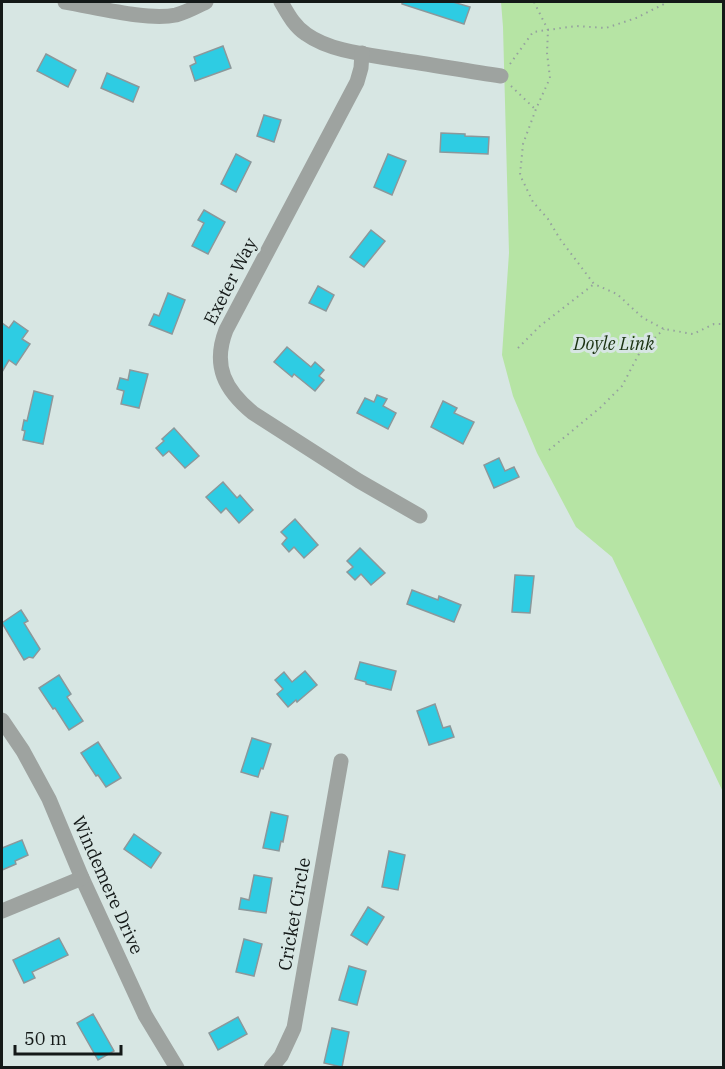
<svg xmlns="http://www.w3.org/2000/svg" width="725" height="1069" font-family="'IBM Plex Serif',serif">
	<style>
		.green { fill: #b6e4a4 }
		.building { fill: #2ecce3; stroke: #8b989b; stroke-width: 1.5 }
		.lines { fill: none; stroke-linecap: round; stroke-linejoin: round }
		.path { stroke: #95a19e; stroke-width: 2; stroke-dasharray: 1.5 4.5; stroke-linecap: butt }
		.street { stroke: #9ea3a0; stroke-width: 15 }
		.labels { text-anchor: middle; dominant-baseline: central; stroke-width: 6; stroke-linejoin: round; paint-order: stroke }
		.street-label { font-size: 18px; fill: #141918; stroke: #d7e6e3 }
		.park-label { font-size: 18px; font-style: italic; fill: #1a3110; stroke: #d7e6e3 }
	</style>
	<rect width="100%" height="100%" fill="#d7e6e3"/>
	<polygon class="green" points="501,2 723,2 723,792 612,557 576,527 537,453 513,396 502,355 509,253 503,27"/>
	<g class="building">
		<polygon points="402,2 453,2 470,7 464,24 402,4"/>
		<polygon points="223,46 231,68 195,81 190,66 196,63 194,57"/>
		<polygon points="46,54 76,70 68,87 37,71"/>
		<polygon points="107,73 139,87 133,102 101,88"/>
		<polygon points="264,115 281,120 274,142 257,136"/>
		<polygon points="441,133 465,134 465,136 489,137 488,154 440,152"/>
		<polygon points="236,154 251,162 236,192 221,184"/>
		<polygon points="388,154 406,161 392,195 374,187"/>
		<polygon points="204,210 225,222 208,254 192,246 204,223 198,220"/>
		<polygon points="371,230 385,241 364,267 350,257"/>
		<polygon points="318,286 334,295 326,311 309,303"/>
		<polygon points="168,293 185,300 172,334 149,325 154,314 159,316"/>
		<polygon points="14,321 28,331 22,339 30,344 16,365 9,360 2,372 2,323 9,328"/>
		<polygon points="287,347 311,367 315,362 324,370 319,376 324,380 315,391 294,374 292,377 274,362"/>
		<polygon points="130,370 148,374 139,408 121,404 124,391 117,389 120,378 128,380"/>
		<polygon points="34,391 53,396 43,444 23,440 25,431 22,430 24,420 27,421"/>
		<polygon points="377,395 387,399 383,406 396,413 388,429 357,413 365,398 374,402"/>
		<polygon points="443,401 457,408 454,413 474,422 463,444 431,427"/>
		<polygon points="174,428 199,456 185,468 169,451 163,456 156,448 164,441 162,439"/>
		<polygon points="499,458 505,471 514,467 519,477 494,488 484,465"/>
		<polygon points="223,482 237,498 240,495 253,510 239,523 226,508 221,513 206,497"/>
		<polygon points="295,519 318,545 304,558 294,547 289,552 282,544 287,538 281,532"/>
		<polygon points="360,548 385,573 371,585 361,574 355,580 347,572 353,567 347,561"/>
		<polygon points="515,575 534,576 530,613 512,612"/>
		<polygon points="412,590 438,600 439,596 461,605 454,622 407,604"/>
		<polygon points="21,610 28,621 24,623 40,649 33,658 29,657 24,660 2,623"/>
		<polygon points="360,662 396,671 391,690 366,684 366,682 355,679"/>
		<polygon points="305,671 317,685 297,702 296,700 288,707 277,694 283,689 275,680 284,672 292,682"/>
		<polygon points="59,675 71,694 67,697 83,721 69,730 55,708 53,709 39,688"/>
		<polygon points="435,704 443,728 450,726 454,737 429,745 417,711"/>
		<polygon points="252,738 271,744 263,769 261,768 258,777 241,772"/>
		<polygon points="98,742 121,778 106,787 98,775 96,776 81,753"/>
		<polygon points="271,812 288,816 283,842 281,841 279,851 263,848"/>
		<polygon points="134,834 161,853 151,868 124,849"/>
		<polygon points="22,840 28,855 15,861 16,864 2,870 2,848"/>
		<polygon points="389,851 405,855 398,890 382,887"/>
		<polygon points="254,875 272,878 266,913 239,909 241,898 249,900"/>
		<polygon points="368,907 384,917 367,945 351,935"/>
		<polygon points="59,938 68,955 32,972 35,978 24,983 13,960"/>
		<polygon points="244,939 262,944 254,976 236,972"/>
		<polygon points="349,966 366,971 357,1005 339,1000"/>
		<polygon points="93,1014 114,1051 98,1060 77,1023"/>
		<polygon points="238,1017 247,1034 218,1050 209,1033"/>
		<polygon points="332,1028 349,1032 342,1067 324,1063"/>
	</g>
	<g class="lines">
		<g class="path">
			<polyline points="534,2 548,30 547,53 550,78 536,109 523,144 520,175 533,202 548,219 560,239 594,284 617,294 643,318 664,329 693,334 714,324 724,324"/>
			<polyline points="510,64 533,32 576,26 606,28 636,18 668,2"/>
			<polyline points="511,86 535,109"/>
			<polyline points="518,348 540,326 594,284"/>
			<polyline points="549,450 601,407 622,386 640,352 664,329"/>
		</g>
		<g class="street">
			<path d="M65,2C96,7 147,21 176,15C187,12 196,7 206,2"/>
			<path d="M281,2C288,14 294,26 306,34C331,52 371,55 400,60C434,65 467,71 501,76"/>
			<path d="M362,53L361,68L357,82L226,330C212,366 225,390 253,413L359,481L420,516"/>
			<polyline points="2,720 23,751 49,799 82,878 145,1015 177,1068"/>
			<polyline points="2,911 82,878"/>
			<polyline points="271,1068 281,1056 294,1028 341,761"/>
		</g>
	</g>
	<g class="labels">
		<g class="street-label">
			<text transform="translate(230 281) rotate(-63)">Exeter Way</text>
			<text transform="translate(108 885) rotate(66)">Windemere Drive</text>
			<text transform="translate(294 914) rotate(-80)">Cricket Circle</text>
		</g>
		<g class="park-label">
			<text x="614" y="343">Doyle Link</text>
		</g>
	</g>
	<rect width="725" height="1069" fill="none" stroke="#141918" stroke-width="6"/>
	<path d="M15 1045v9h106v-9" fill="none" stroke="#141918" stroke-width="3"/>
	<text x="24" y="1045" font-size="18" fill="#141918" stroke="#d7e6e3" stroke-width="4.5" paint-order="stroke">50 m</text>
</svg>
